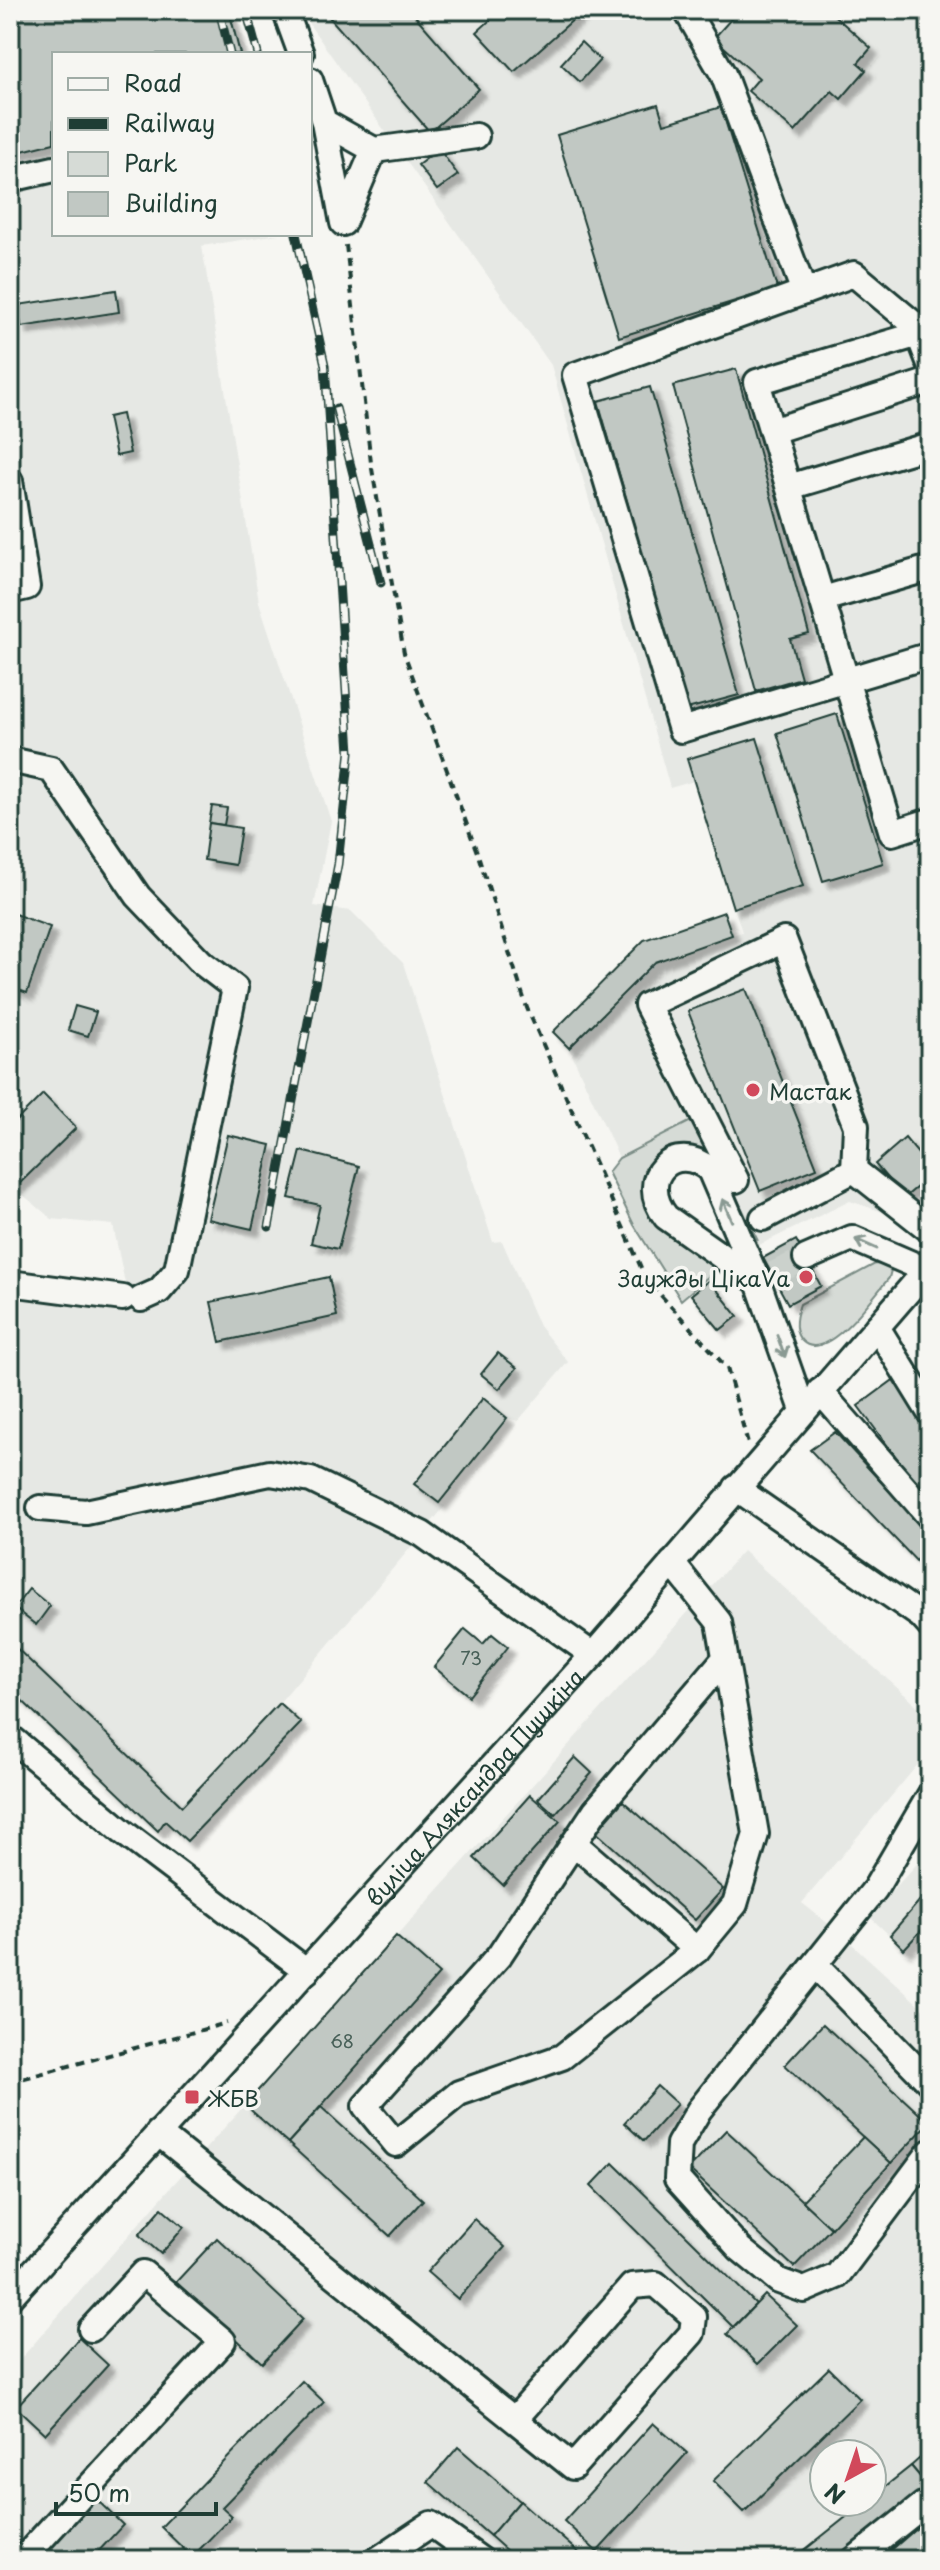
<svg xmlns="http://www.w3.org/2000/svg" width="940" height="2570" font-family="'Playpen Sans',sans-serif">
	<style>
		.built { fill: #e6e8e4; fill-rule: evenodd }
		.green { fill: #d6dbd6; stroke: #7a8c85; stroke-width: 2 }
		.building { fill: #c1c8c3; stroke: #1f3d34; stroke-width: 2; filter: url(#shadow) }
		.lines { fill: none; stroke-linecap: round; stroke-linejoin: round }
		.minor-tunnel { stroke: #cbd1cc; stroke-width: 24; stroke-dasharray: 24 12; stroke-linecap: butt }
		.minor-casing { stroke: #1f3d34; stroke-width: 30 }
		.path { stroke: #1f3d34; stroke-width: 4; stroke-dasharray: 8 6; stroke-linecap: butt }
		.minor { stroke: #f6f6f2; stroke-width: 24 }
		.rail-casing { stroke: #1f3d34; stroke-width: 9 }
		.rail { stroke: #f6f6f2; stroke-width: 6; stroke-dasharray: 18; stroke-linecap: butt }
		.oneway { stroke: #8a9a93 }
		.poi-dot { fill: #d1495b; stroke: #f6f6f2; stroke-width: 3 }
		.labels { text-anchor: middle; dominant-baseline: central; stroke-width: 7; stroke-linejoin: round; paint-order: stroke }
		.number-label { font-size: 18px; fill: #486058 }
		.poi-label { font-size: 22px; fill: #1f3d34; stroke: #f6f6f2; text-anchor: start }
		.street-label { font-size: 22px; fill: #1f3d34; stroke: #f6f6f2 }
	</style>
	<defs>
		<filter id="shadow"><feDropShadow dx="7" dy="7" stdDeviation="2" flood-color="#0004"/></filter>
	</defs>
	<rect width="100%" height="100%" fill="#f6f6f2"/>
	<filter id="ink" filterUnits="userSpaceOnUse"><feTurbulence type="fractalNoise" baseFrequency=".0125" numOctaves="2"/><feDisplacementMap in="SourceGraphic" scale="16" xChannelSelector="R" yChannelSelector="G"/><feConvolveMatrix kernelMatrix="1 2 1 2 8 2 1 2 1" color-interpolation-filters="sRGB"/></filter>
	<g filter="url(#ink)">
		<g class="built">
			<polygon points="10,10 54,54 54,234 279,234 202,246 259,602 331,821 314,906 351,911 403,963 493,1242 502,1241 539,1326 568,1362 518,1421 507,1418 439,1503 445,1506 422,1534 279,1703 182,1806 10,1642 10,1298 122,1309 125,1283 113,1225 52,1219 10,1184"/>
			<polygon points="299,10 930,10 930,1186 895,1216 850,1201 757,1246 697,1119 619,1158 569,1048 553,1032 644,940 724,912 732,935 742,932 694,781 670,788 551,365"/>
			<path d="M743,1551L930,1717V1750L802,1903L840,1933L930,2015V2560H10V2371L171,2187ZM824,2454H872V2502H824Z"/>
			<polygon points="927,1853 930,1856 930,1921 904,1949 869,1916"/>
		</g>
		<g class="green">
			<polygon points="697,1118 758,1241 708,1158 677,1151 653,1217 717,1269 681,1300 634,1225 608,1172 619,1158"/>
			<path d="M875,1264L885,1265L891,1270L889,1278C875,1294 826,1365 802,1341C792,1331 796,1315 800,1304Z"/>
		</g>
		<g class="building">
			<polygon points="10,10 229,10 240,54 54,54 54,143 10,154"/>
			<polygon points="323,10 410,10 479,89 430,132"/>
			<polygon points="501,10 584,10 514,72 477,32"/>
			<polygon points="739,10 828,10 871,48 858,63 866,70 841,99 832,91 795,132 748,91 759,78 714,38"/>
			<polygon points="581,42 600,60 580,82 561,64"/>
			<polygon points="658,104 664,124 721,107 777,288 619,337 557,135"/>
			<polygon points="439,149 458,175 437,190 418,165"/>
			<polygon points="116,290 119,312 21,327 18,305"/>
			<polygon points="736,369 809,634 790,639 801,678 756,691 673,386"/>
			<polygon points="650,387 739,695 687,709 598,401"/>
			<polygon points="122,414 130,453 116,456 108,417"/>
			<polygon points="837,714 883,863 823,881 777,733"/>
			<polygon points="757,738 803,886 733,908 687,759"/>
			<polygon points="212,806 227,808 224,825 209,823"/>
			<polygon points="209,823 241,828 235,865 204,860"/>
			<polygon points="724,912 732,935 655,962 569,1048 553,1032 644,940"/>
			<polygon points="12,913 50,927 27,993 10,987"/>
			<polygon points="746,989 817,1168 760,1191 688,1011"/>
			<polygon points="75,1006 96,1012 88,1036 68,1030"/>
			<polygon points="43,1094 76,1128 16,1187 10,1181 10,1127"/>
			<polygon points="228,1135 271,1145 252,1229 208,1219"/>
			<polygon points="905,1138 930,1168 930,1176 904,1198 875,1164"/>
			<polygon points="301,1151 359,1166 338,1249 311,1243 320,1205 289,1198"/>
			<polygon points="796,1240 821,1286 788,1304 763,1258"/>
			<polygon points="329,1277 337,1316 220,1342 211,1302"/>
			<polygon points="709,1280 738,1316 720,1330 691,1295"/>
			<polygon points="498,1353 517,1368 499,1389 481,1374"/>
			<polygon points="896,1378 930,1424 930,1502 858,1406"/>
			<polygon points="483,1398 507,1418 439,1503 414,1484"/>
			<polygon points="835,1432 930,1535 930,1572 920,1565 810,1450"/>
			<polygon points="29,1589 50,1606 36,1625 14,1608"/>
			<polygon points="465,1629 483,1644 492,1634 508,1647 469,1696 434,1667"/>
			<polygon points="10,1642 182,1806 279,1703 301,1723 187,1841 165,1821 158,1831 10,1689"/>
			<polygon points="575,1757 592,1773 555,1814 538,1799"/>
			<polygon points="530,1795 560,1821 503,1885 474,1858"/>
			<polygon points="623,1801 723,1889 695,1920 596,1832"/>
			<polygon points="921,1899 930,1907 930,1921 904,1949 890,1935"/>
			<polygon points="396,1936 439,1974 288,2143 245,2105"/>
			<polygon points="823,2024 929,2123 891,2163 785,2065"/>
			<polygon points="657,2086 677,2104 644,2141 624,2123"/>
			<polygon points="321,2107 423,2200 390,2236 288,2143"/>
			<polygon points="726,2130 831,2228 794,2267 689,2169"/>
			<polygon points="863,2137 891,2163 831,2228 802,2201"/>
			<polygon points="613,2163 756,2304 733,2327 591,2186"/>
			<polygon points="162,2208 184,2227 161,2254 139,2235"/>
			<polygon points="474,2219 505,2247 458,2299 427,2272"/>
			<polygon points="217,2238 303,2319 262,2363 176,2282"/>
			<polygon points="765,2295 797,2325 758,2364 727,2334"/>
			<polygon points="79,2338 108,2365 45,2434 16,2407"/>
			<polygon points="829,2368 860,2399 744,2512 713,2481"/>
			<polygon points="302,2381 324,2402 222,2507 232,2516 192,2557 161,2527"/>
			<polygon points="653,2423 687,2453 597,2552 564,2521"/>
			<polygon points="458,2447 520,2501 490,2536 428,2482"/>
			<polygon points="930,2449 930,2488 911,2466"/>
			<polygon points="911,2466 927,2485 833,2560 792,2560 865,2502 872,2502 872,2497"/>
			<polygon points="95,2498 123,2525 95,2555 100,2560 36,2560"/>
			<polygon points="520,2501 587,2560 517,2560 490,2536"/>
			<polygon points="918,2527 930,2541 930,2560 880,2560"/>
		</g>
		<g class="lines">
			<polyline class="minor-tunnel" points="773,1274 806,1258"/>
			<g class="minor-casing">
				<g id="minor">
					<polyline points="285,10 301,54"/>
					<polyline points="686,10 723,74 804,292"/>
					<polyline points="310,80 324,122 374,150 476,136"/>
					<polyline points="324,122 343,223 374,150"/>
					<polyline points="10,179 54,169"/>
					<polyline points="919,334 757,382 892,833 930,821"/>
					<polyline points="930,364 915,325 854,274 575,375 681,730 930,655"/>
					<polyline points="772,431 930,381"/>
					<polyline points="10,481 27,587 10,591"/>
					<polyline points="789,487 930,445"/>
					<polyline points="823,599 930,568"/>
					<polyline points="10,760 51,769 138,896 201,962 235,988 177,1270 159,1291 141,1299"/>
					<polyline points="736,1180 647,1005 784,940 856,1126 854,1170"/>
					<polyline points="763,1218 854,1170 930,1230"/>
					<polyline points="806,1258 852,1238 926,1270"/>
					<path d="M758,1282L666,1217C635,1178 675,1139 710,1170L758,1282L803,1410"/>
					<polyline points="10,1283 123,1298"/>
					<polyline points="877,1327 930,1413"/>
					<polyline points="820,1391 930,1517"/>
					<polyline points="736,1488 921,1616 930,1626"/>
					<polyline points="40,1508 86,1512 270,1473 311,1480 422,1534 593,1655"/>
					<polyline points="672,1563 719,1622 756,1834 735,1904 697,1950 562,2057 459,2093 396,2144 365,2106 499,1956 595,1811 725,1658"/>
					<polyline points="10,1737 123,1832 307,1971"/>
					<polyline points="930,1795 875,1889 699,2110 679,2144 677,2179 740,2249 779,2281 804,2290 837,2276 930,2152"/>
					<polyline points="574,1843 697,1950"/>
					<polyline points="815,1965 930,2083"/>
					<polyline points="158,2133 573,2467 692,2333 694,2317 656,2284 632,2286 515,2419"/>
					<path id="s1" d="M10,2297L593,1655L930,1266"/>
					<polyline points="22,2560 223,2341 143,2273 91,2329"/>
					<polyline points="377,2560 431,2524 481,2560"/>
					<polyline points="854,2560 923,2505 930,2512"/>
				</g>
			</g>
			<g class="path">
				<polyline points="346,245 371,463 404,653 478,855 527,1008 646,1279 727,1368 748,1444"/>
				<polyline points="10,2082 227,2023"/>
			</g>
			<use href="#minor" class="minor"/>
			<g class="rail-casing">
				<g id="rail">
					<polyline points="219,10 230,54"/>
					<polyline points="246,10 258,54"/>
					<polyline points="336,408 381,583"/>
					<polyline points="269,1227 338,864 350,752 325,365 296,234"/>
				</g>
			</g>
			<use href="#rail" class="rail"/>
		</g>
		<defs><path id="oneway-shaft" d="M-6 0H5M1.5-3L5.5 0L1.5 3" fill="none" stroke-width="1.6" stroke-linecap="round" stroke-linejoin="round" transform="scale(2)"/></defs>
		<g class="oneway">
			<use href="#oneway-shaft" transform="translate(727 1210) rotate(-113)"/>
			<use href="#oneway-shaft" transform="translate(866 1244) rotate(-156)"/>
			<use href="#oneway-shaft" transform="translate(781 1346) rotate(70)"/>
		</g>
	</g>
	<g class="poi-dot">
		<circle cx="753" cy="1090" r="8"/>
		<circle cx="806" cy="1277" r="8"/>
		<rect x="184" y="2089" width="16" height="16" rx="4"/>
	</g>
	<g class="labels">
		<g class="number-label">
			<text x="471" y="1657">73</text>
			<text x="342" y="2040">68</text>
		</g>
		<g class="poi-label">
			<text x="769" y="1090">Мастак</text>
			<text x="790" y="1277" text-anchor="end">Заужды ЦікаVа</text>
			<text x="208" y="2097">ЖБВ</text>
		</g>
		<g class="street-label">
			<text stroke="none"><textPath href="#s1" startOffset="690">вуліца Аляксандра Пушкіна</textPath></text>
		</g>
	</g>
	<rect width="940" height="2570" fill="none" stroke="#f6f6f2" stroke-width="40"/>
	<rect x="20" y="20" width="900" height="2530" fill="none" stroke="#1f3d34" stroke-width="3" filter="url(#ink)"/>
	<rect x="52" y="52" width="260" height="184" fill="#f6f6f2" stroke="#a0aca6" stroke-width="2"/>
	<rect x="68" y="78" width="40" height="12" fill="#f6f6f2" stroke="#a0aca6" stroke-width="2"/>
	<text x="124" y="92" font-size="24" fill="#1f3d34">Road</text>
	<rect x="68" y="118" width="40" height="12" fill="#1f3d34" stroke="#a0aca6" stroke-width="2"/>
	<text x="124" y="132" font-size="24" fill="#1f3d34">Railway</text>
	<rect x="68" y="152" width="40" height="24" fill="#d6dbd6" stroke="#a0aca6" stroke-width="2"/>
	<text x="124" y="172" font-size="24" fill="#1f3d34">Park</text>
	<rect x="68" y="192" width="40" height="24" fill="#c1c8c3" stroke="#a0aca6" stroke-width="2"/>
	<text x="124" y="212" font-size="24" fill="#1f3d34">Building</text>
	<g transform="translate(848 2478) rotate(220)"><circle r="38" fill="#f6f6f2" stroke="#a0aca6" stroke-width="2"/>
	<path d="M0-6L14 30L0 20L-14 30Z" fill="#d1495b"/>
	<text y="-12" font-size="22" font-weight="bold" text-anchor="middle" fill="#1f3d34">N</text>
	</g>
	<path d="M56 2502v12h160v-12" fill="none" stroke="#1f3d34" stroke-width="4"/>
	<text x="68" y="2502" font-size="24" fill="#1f3d34" stroke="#f6f6f2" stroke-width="6" paint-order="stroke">50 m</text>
</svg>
